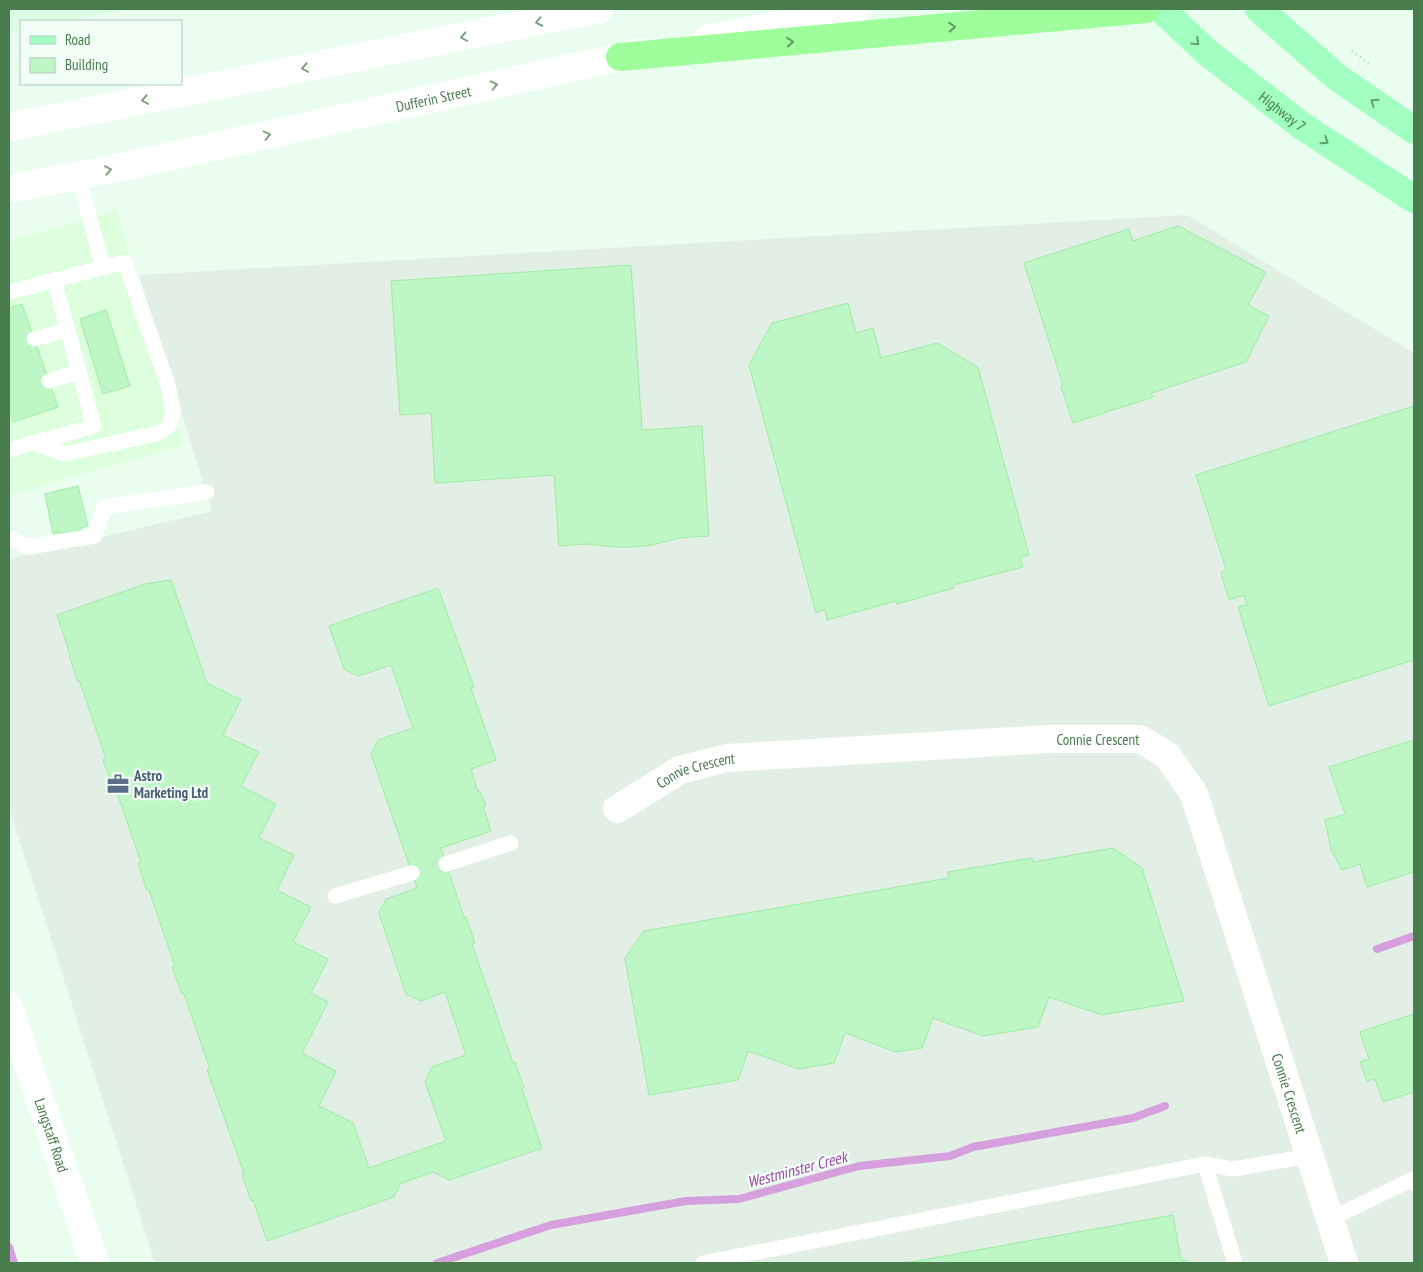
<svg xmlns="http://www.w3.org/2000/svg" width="1423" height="1272" font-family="'PT Sans Narrow',sans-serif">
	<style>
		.residential { fill: #ddfce6 }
		.commercial { fill: #dfd }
		.industrial { fill: #e2efe5 }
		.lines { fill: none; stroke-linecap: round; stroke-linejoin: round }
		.stream { stroke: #d6a0de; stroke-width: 8 }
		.building { fill: #bef7c5; stroke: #9deba5 }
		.path { stroke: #a0dda7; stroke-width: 3; stroke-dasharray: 1 4; stroke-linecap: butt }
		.service { stroke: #fff; stroke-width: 15 }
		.minor { stroke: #fff; stroke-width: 28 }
		.secondary { stroke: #fff; stroke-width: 28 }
		.primary { stroke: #a0ffc1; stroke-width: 28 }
		.motorway { stroke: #9dfe9b; stroke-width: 28 }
		.oneway { stroke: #80a482 }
		.oneway2 { stroke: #5e9d60 }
		.oneway3 { stroke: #5f9e6a }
		.labels { text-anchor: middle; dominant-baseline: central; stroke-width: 4.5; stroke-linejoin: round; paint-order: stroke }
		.street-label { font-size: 15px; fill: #497d4d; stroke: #f2fff6 }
		.service-label { font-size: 15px; font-weight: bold; fill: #4e5e75; stroke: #f2fff6; text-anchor: start }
		.water-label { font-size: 16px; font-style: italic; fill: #9e48a9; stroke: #f2fff6 }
	</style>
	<rect width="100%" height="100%" fill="#eafef0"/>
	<polygon class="residential" points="9,9 130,9 68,21 21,21 21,31 9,33"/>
	<polygon class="commercial" points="117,210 183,445 9,495 9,241"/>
	<polygon class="industrial" points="1187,215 1414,353 1414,1263 155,1263 9,808 9,559 212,511 139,275"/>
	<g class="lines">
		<g class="stream">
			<polyline points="1377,949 1414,936"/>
			<polyline points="9,1247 14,1263"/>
			<polyline points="437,1263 551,1225 686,1201 739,1199 859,1166 950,1156 973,1147 1133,1118 1165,1106"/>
		</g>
	</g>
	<g class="building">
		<polygon points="1178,226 1266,272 1248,305 1269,316 1246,362 1151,393 1153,397 1073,423 1061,386 1063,385 1024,263 1129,229 1133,241"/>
		<polygon points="631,265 642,430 702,426 709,536 679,538 651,545 634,547 613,547 589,544 559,546 554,475 435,483 431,413 400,415 391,281"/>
		<polygon points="848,303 856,333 873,328 881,358 937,343 978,367 1029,555 1020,557 1023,567 953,585 954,588 897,604 896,601 827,620 825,610 816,613 749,365 772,323"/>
		<polygon points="22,304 58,407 13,422 9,410 9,308"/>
		<polygon points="106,310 130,386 103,394 80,319"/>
		<polygon points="1414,406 1414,660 1269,706 1238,607 1247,605 1244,595 1229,600 1221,573 1226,569 1196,475"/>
		<polygon points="78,486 88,526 81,528 82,535 62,540 61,532 53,534 45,494"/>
		<polygon points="171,580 207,683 241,700 223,735 259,752 241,786 276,804 259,838 294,855 277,890 311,907 293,942 328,959 311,993 328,1002 302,1053 336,1071 319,1106 353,1123 369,1168 446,1141 425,1082 432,1067 466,1055 445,992 421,1001 406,994 379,913 386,899 417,888 371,754 378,740 413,728 391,665 358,676 344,669 329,626 438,588 474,687 471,688 496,760 471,769 478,792 480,791 486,806 483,807 491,831 441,848 464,917 466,917 475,943 472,944 513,1063 515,1062 524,1088 522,1089 542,1148 449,1180 433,1172 400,1184 394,1197 267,1241 253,1200 251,1201 242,1174 244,1173 207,1070 210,1069 184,994 182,994 172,967 175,966 149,890 147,891 138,863 141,862 115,787 113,787 103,760 106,759 80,682 78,682 69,655 70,654 57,615 145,584"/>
		<polygon points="1414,740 1414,872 1367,887 1360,864 1342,870 1331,849 1325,820 1345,814 1329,767"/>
		<polygon points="1113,848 1142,868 1184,1001 1102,1015 1049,997 1038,1027 983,1036 933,1018 922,1048 896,1052 845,1033 834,1063 799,1069 748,1051 738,1080 649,1095 625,958 644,931 949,878 948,872 1032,858 1033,862"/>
		<polygon points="1414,1014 1414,1092 1383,1102 1375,1079 1367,1081 1360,1062 1369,1059 1360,1032"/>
		<polygon points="1173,1215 1181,1261 1187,1260 1187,1263 905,1263"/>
	</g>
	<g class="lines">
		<polyline class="path" points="1352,51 1369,64"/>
		<g class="service">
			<polyline points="78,176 103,267"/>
			<polyline points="9,292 125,262 168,385 173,410 170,425 159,433 65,454 33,443 9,450"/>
			<polyline points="34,339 67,330"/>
			<polyline points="49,381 79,372"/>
			<polyline points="33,443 94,426 54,280"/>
			<polyline points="9,538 29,547 95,536 104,507 207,492"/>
			<polyline points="446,864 511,843"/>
			<polyline points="335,896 412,873"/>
			<polyline points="1205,1164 1235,1263"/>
			<polyline points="1330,1219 1413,1179 1414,1183"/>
			<polyline points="703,1263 1205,1164 1233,1169 1310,1156"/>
		</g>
		<path class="minor" id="s1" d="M617,809L680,770L727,758L1050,739H1140L1167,755L1194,794L1344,1263"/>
		<g class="secondary">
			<polyline points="707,39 858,9"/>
			<polyline points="9,127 599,9"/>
			<path id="s2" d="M9,189L117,168L643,52"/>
			<path id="s3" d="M9,1006L95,1263"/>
		</g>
		<g class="primary">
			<path id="s4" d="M1161,9L1208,53L1302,126L1414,199"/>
			<polyline points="1259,9 1338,78 1414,130"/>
		</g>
		<polyline class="motorway" points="620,57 1146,9"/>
	</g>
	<defs><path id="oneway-chevron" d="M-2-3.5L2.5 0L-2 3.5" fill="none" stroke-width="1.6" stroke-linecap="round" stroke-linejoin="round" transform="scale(1.25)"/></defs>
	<g class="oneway">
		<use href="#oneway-chevron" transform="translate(539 22) rotate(168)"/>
		<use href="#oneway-chevron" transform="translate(464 37) rotate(169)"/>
		<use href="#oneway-chevron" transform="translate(305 68) rotate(169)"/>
		<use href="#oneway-chevron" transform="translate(494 85) rotate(-13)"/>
		<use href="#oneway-chevron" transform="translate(145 100) rotate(169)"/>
		<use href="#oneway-chevron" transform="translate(267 135) rotate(-13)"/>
		<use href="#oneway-chevron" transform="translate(108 170) rotate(-11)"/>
	</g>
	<g class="oneway2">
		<use href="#oneway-chevron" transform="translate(952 27) rotate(-5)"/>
		<use href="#oneway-chevron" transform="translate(790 42) rotate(-5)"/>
	</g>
	<g class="oneway3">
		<use href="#oneway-chevron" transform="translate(1196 42) rotate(43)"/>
		<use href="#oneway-chevron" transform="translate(1374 102) rotate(-146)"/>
		<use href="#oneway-chevron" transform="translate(1325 141) rotate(33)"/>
	</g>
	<defs>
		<g id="office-bare" transform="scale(1.725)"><path d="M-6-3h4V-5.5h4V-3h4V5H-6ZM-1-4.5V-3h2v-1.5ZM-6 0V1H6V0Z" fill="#5c6f8a" stroke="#f2fff6" stroke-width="2.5" paint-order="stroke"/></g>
	</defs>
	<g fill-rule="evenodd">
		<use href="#office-bare" x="118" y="784"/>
	</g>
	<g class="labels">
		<g class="street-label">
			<text stroke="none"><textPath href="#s2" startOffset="434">Dufferin Street</textPath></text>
			<text stroke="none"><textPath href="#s4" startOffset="159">Highway 7</textPath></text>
			<text stroke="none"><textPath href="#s1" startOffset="494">Connie Crescent</textPath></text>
			<text stroke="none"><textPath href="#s1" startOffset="89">Connie Crescent</textPath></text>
			<text stroke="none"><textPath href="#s1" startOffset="929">Connie Crescent</textPath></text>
			<text stroke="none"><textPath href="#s3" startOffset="136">Langstaff Road</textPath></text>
		</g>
		<g class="service-label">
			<text x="134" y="775">Astro<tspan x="134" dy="17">Marketing Ltd</tspan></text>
		</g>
		<g class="water-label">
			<text transform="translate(797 1169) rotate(-15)">Westminster Creek</text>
		</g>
	</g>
	<rect width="1423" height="1272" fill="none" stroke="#497d4d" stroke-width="20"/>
	<rect x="20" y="20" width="162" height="65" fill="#f2fff6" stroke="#aecbb2"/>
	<rect x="30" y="36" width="25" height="8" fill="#a0ffc1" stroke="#aecbb2"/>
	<text x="65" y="45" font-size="15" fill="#497d4d">Road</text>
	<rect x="30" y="58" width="25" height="15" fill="#bef7c5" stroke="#aecbb2"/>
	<text x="65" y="70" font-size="15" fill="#497d4d">Building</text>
</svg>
